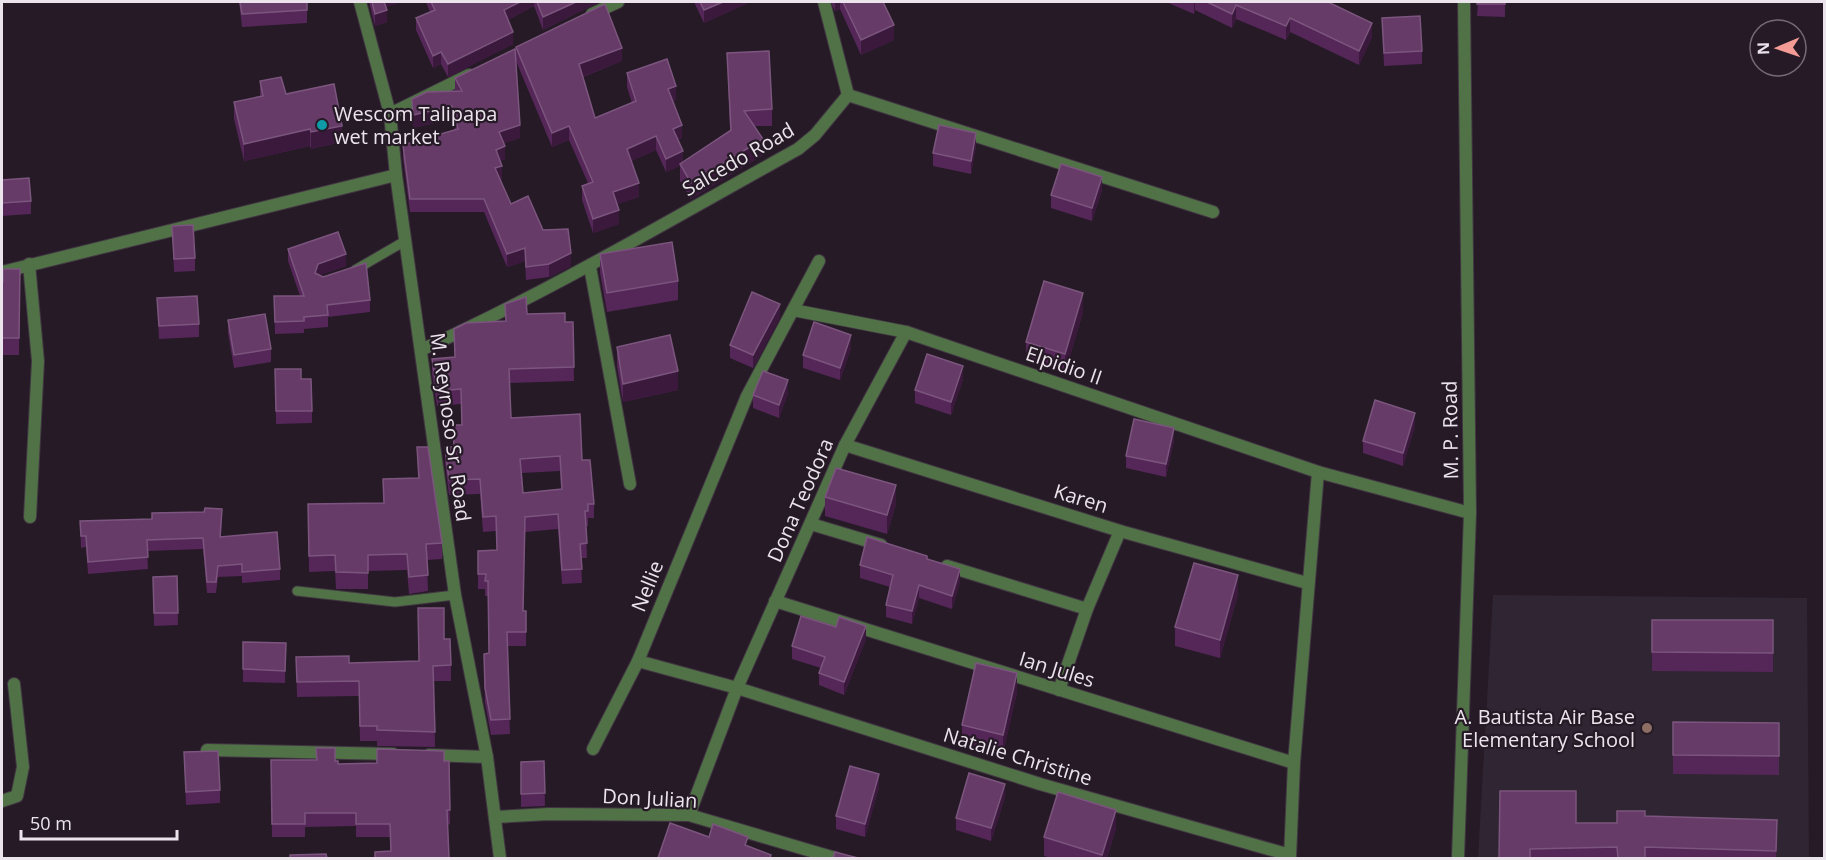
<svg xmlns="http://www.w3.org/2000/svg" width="1826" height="860" font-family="'Open Sans',sans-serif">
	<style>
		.education { fill: #302533 }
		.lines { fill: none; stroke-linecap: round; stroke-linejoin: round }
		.service-casing { stroke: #413642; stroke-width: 11 }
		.minor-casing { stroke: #413642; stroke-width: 14 }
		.tertiary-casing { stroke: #413642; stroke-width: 14 }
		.service { stroke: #517147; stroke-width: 9 }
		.minor { stroke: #517147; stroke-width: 12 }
		.tertiary { stroke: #517147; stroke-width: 12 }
		.wall { fill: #552658; fill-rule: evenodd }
		.shaded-wall { fill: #3b193d }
		.building { fill: #663b68; stroke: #7b557d; stroke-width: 1.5; fill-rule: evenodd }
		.culture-dot { fill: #0f9aa8; stroke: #251a26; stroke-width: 2 }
		.education-dot { fill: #8d6e63; stroke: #251a26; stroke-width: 2 }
		.labels { text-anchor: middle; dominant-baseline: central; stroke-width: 4.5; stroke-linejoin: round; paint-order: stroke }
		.poi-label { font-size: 20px; fill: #ece4ec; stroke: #251a26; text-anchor: start }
		.street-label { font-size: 20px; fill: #ece4ec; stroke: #251a26 }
	</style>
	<rect width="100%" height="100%" fill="#251a26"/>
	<polygon class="education" points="1493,595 1807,598 1809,858 1478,858"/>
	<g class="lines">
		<g class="service-casing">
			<g id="service">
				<polyline points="355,270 405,241"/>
				<polyline points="297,591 395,602 455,595"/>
			</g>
		</g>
		<g class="minor-casing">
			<g id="minor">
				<polyline points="824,2 848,95"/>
				<polyline points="592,14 618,2"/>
				<polyline points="390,114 469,75"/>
				<polyline points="29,264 38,361 30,517"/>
				<polyline points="590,267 630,484"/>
				<polyline points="2,272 396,175"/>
				<polyline points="793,310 906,332 1318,472 1470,513"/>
				<polyline points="906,332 845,445 737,688 1040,784 1290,855"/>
				<path d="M421,350C551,291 673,218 798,149L815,135L848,95L1213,212"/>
				<polyline points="845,445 1120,531 1307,583"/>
				<polyline points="811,524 881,545"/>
				<polyline points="947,566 1087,609 1120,531"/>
				<polyline points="775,601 1294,763"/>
				<polyline points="1059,690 1087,609"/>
				<polyline points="593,749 638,661"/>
				<polyline points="207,750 393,754"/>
				<polyline points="429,755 487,757"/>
				<polyline points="2,801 17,796 23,767 14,684"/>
				<polyline points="689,815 737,688 638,661 747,396 819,261"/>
				<polyline points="495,817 549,814 689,815 835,858"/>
				<polyline points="1290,858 1294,763 1318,472"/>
				<polyline points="1458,858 1470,513 1464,2"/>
			</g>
		</g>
		<g class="tertiary-casing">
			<polyline id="tertiary" points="360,2 390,114 396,175 455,595 487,757 500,858"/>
		</g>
		<use href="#service" class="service"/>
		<use href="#minor" class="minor"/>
		<use href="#tertiary" class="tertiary"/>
	</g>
	<g class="wall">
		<polygon points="239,2 307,2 307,23 242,27"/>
		<polygon points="369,2 402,2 385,7 387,22 375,26"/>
		<polygon points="426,2 599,2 543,30 534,6 508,20 513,44 448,77 441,64 433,68 416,30 416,18 430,12"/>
		<polygon points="694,2 748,2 748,3 704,23"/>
		<polygon points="831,2 883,2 894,40 861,55 840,9 835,11"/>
		<polygon points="1166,2 1328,2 1372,37 1359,65 1290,32 1286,40 1236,19 1232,28 1195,10 1194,14"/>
		<polygon points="1478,2 1505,2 1505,17 1477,16"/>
		<polygon points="1382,18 1422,51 1422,64 1384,66"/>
		<polygon points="516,47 622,61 583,77 595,118 632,103 627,87 627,73 676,100 673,101 682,138 678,140 683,163 730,130 727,53 772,109 772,126 755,126 763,155 691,199 680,181 680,166 666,172 656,150 631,161 639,197 617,204 619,224 593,233 582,200 582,186 588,183 569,140 552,147 516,61"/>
		<polygon points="455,78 520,138 504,143 505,159 500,161 502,179 500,180 511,204 543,230 571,266 549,277 526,280 525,261 507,267 484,212 410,212 403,158 403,145 455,130 452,119 413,128 412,99 455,91"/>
		<polygon points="260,81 286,94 342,142 311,149 310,146 244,161 234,119 234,102 260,97"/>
		<polygon points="976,146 971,174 933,166 933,153"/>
		<polygon points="2,180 31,201 31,214 2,216"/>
		<polygon points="1102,190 1092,221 1051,208 1051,195"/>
		<polygon points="172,226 195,258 195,271 174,272"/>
		<polygon points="288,249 346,266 320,275 370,300 370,312 328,317 328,327 304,329 304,333 275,334 274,296 300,296 288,261"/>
		<polygon points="600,254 678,281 678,300 607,312 600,273"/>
		<polygon points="3,269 20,269 19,355 2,355 2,376 2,282 3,282"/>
		<polygon points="157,298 199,324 199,337 159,339"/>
		<path d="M505,304L527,314L565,322H573L574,381L510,383L511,418L582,460L594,504V518H588V526H586L587,558H581L582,583L562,584L558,529L525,532L523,611H526V646H507L510,734L491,735L485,703L484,668V654L489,653L488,596H485V589H478V551L497,550L496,531L483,532L480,494L449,495L445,462V447H453V425H462L461,404L437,406L432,374V359L455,358L454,329L505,321ZM560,471L561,489L523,493L522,473Z"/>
		<polygon points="1083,312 1065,373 1026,360 1026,342"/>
		<polygon points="780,317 753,368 730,358 730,345"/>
		<polygon points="228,320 271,349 271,362 234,368 228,333"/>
		<polygon points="617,347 678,390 623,402 617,366"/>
		<polygon points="851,348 840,380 803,368 803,355"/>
		<polygon points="275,369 301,379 312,411 312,423 276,424"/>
		<polygon points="963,379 951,415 915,403 915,390"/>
		<polygon points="788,393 779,418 753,408 753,395"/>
		<polygon points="1415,426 1403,466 1363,453 1363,441"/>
		<polygon points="1174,440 1166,477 1126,468 1126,456"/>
		<polygon points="417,447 442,543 442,559 427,560 428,591 409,594 407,570 368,571 368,589 336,589 335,571 309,572 308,504 384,503 383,479 418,478"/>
		<polygon points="825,497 896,504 887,534 825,516"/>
		<polygon points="80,521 222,521 221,537 280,569 280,580 242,583 242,576 218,577 216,593 207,593 203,549 147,551 148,569 88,574 86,547 81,548"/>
		<polygon points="927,559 960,582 952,609 919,598 912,624 886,617 886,605 890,587 860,578 860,565"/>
		<polygon points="177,576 178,625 154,626 153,577"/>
		<polygon points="1238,594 1220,658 1175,646 1175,627"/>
		<polygon points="1652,620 1773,620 1773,672 1652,671"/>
		<polygon points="444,639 451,665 451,681 434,681 435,747 377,746 377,741 360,741 359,696 297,697 296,657 349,663 419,661"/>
		<polygon points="866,639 844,695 819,685 819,673 821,668 792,659 792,646"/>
		<polygon points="243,642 286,643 285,683 243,682"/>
		<polygon points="1017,692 1003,753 962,744 962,725"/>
		<polygon points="1673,722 1779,723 1779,775 1673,774"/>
		<polygon points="184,752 220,790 220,803 186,805"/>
		<polygon points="271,760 335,761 338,764 449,761 450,824 390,851 390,837 356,837 356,826 305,827 305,837 272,837"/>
		<polygon points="544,761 545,806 521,807 521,762"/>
		<polygon points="879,787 865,837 836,829 836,816"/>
		<polygon points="1005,797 991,841 956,830 956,818"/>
		<polygon points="1645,816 1777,839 1776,858 1499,858 1576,823 1617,823"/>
		<polygon points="1116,828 1107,858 1052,858 1044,856 1044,837"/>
	</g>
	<g class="shaded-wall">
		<polygon points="382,2 402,2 382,8"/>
		<polygon points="520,2 534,2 534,6 504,22 504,10"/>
		<polygon points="576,2 599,2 543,30 543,17"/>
		<polygon points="723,2 748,2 748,3 704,23 704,10"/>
		<polygon points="835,2 840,2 840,9 835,11"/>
		<polygon points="1194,2 1195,2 1195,10 1194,14"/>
		<polygon points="1236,5 1236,19 1232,28 1232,14"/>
		<polygon points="387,10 387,22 375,26 375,14"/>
		<polygon points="1290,18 1290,32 1286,40 1286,26"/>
		<polygon points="1372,23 1372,37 1359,65 1359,51"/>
		<polygon points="894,25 894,40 861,55 861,40"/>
		<polygon points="513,32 513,44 448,77 448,64"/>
		<polygon points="622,48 622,61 579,78 579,64"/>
		<polygon points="441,52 441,64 433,68 433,56"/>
		<polygon points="676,86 676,100 668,103 668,89"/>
		<polygon points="452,106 452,119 413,128 413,115"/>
		<polygon points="520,125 520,138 499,145 499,132"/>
		<polygon points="682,125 682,138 673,142 673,129"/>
		<polygon points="342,126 342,142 311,149 311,132"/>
		<polygon points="569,126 569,140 552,147 552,133"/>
		<polygon points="310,129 310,146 244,161 244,144"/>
		<polygon points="976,133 976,146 971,174 971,161"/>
		<polygon points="656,136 656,150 627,163 627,149"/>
		<polygon points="763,139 763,155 691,199 691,183"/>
		<polygon points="505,146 505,159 496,163 496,150"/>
		<polygon points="683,151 683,165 666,172 666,159"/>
		<polygon points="502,166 502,179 495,182 495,168"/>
		<polygon points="1102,177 1102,190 1092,221 1092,208"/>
		<polygon points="639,183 639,197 613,206 613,192"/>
		<polygon points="619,210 619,224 593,233 593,219"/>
		<polygon points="525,248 525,261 507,267 507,254"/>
		<polygon points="571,253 571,266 549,277 549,264"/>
		<polygon points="346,254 346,266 318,276 315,273 318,264"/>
		<polygon points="1083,293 1083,312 1065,373 1065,354"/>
		<polygon points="780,304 780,317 753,368 753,355"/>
		<polygon points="851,335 851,348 840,380 840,368"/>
		<polygon points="963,366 963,379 951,415 951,402"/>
		<polygon points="678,371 678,390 623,402 623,384"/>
		<polygon points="788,380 788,393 779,418 779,405"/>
		<polygon points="1415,413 1415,426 1403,466 1403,453"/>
		<polygon points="1174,428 1174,440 1166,477 1166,464"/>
		<polygon points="896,485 896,504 887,534 887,515"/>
		<polygon points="960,569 960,582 952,609 952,596"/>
		<polygon points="1238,575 1238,594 1220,658 1220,640"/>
		<polygon points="919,585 919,598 912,624 912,611"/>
		<polygon points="866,626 866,639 844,695 844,682"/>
		<polygon points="1017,673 1017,692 1003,753 1003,735"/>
		<polygon points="879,774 879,787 865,837 865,824"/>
		<polygon points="1005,784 1005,797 991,841 991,828"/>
		<polygon points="1116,810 1116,828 1107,858 1102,858 1102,855"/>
	</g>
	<g class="building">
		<polygon points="240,2 307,2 307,10 242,14"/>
		<polygon points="372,2 384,2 387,10 375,14"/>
		<polygon points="431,2 520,2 504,10 513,32 448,64 441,52 433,56 416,18 435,10"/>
		<polygon points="537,2 576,2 543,17"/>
		<polygon points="700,2 723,2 704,10"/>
		<polygon points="843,2 883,2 894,25 861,40"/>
		<polygon points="1207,2 1328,2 1372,23 1359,51 1290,18 1286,26 1236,5 1232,14"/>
		<polygon points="1478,2 1505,2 1505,4 1477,4"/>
		<polygon points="605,4 622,48 579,64 595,118 636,101 627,73 667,59 676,86 668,89 682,125 673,129 683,151 666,159 656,136 627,149 639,183 613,192 619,210 593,219 582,186 593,182 569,126 552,133 516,47"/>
		<polygon points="1420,16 1422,51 1384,53 1382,18"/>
		<polygon points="515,49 520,125 499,132 505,146 496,150 502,166 495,168 511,204 528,196 543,230 568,229 571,253 549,264 526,267 525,248 507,254 484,199 410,199 403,145 458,129 452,106 413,115 412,99 427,92 462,91 455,78"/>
		<polygon points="769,51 772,109 744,111 763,139 691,183 680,164 731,130 727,53"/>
		<polygon points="281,77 286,94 334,84 342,126 311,132 310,129 244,144 234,102 263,96 260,81"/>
		<polygon points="939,125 976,133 971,161 933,153"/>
		<polygon points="1061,164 1102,177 1092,208 1051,195"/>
		<polygon points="29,178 31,201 2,203 2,180"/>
		<polygon points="193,225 195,258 174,259 172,226"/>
		<polygon points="338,232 346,254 318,264 315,273 323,277 366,263 370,300 327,305 328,315 304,317 304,321 275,322 274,296 304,296 288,249"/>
		<polygon points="672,242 678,281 607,293 600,254"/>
		<polygon points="3,269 20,269 19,338 2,338 2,282 3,282"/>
		<polygon points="1044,281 1083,293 1065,354 1026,342"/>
		<polygon points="752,292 780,304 753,355 730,345"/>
		<polygon points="197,296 199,324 159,326 157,298"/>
		<path d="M526,297L527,314L565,313V322H573L574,367L509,369L511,418L580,414L582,460H590L594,504H588V511H585L587,543L580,544L582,569L562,570L558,514L525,517L523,611H526V632H507L510,719L491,720L485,688L484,654L489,653L488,581H485L486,574H478V551L497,550L496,516L483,517L480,479L449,480L445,447H454L453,425H462L461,389L437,391L432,359L455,357L454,329L466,323L506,321L505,304ZM560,456L562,489L523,493L520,459Z"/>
		<polygon points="265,314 271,349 234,355 228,320"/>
		<polygon points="814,322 851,335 840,368 803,355"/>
		<polygon points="670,335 678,371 623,384 617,347"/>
		<polygon points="927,354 963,366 951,402 915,390"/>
		<polygon points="275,369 301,369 301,379 311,379 312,411 276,411"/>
		<polygon points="763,371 788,380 779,405 753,395"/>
		<polygon points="1375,400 1415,413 1403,453 1363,441"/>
		<polygon points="1134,419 1174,428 1166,464 1126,456"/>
		<polygon points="417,447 428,447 442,543 426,544 428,575 409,577 407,554 368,555 368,573 336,572 335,555 309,556 308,504 384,503 383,479 419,478"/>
		<polygon points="836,468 896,485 887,515 825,497"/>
		<polygon points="205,508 222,509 220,537 277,532 280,569 242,572 242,564 218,566 216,582 207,582 203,538 147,540 148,557 88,562 86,536 81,536 80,521 152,519 152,513 204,512"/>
		<polygon points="867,537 927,556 927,559 960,569 952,596 919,585 912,611 886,605 893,575 860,565"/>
		<polygon points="1194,563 1238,575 1220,640 1175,627"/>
		<polygon points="177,576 178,613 154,613 153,577"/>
		<polygon points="418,608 444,608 444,639 450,639 451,665 433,666 435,732 377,730 377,726 360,726 359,681 297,682 296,657 349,656 349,663 419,661"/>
		<polygon points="801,616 836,627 839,617 866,626 844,682 819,673 825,657 792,646"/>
		<polygon points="1652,620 1773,620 1773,653 1652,652"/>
		<polygon points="243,642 286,643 285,671 243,669"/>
		<polygon points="976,663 1017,673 1003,735 962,725"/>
		<polygon points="1673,722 1779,723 1779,756 1673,755"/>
		<polygon points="316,748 335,748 335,761 338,761 338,764 377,763 377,749 444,751 444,761 449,761 450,810 447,810 449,858 375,858 375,852 391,851 390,824 356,824 356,813 305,813 305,824 272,824 271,760 317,760"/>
		<polygon points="218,751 220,790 186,792 184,752"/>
		<polygon points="544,761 545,793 521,794 521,762"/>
		<polygon points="850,766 879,774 865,824 836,816"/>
		<polygon points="969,773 1005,784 991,828 956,818"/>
		<polygon points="1500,791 1576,791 1576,823 1617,823 1617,811 1645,811 1645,816 1777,820 1776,851 1645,847 1645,858 1618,858 1617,847 1530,849 1530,858 1499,858"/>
		<polygon points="1058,792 1116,810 1102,855 1044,837"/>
		<polygon points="670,823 709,837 713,824 748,837 745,845 771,855 770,858 658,858"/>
		<polygon points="835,852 858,858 833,858"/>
		<polygon points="326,854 327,858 290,858 290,855"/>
	</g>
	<circle class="culture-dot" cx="322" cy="125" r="6"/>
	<circle class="education-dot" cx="1647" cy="728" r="6"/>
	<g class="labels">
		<g class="poi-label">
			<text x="334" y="113">Wescom Talipapa<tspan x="334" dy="23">wet market</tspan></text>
			<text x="1635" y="716" text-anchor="end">A. Bautista Air Base<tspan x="1635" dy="23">Elementary School</tspan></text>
		</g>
		<g class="street-label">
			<text transform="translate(738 159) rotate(-30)">Salcedo Road</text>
			<text transform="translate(1064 365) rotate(19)">Elpidio II</text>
			<text transform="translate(451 427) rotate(82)">M. Reynoso Sr. Road</text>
			<text transform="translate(1450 430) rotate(-91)">M. P. Road</text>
			<text transform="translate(1081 498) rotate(17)">Karen</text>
			<text transform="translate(800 500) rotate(-66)">Dona Teodora</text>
			<text transform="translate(647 586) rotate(-68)">Nellie</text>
			<text transform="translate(1057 669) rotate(17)">Ian Jules</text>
			<text transform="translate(1018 756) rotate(17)">Natalie Christine</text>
			<text transform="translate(650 798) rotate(3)">Don Julian</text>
		</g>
	</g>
	<rect width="1826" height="860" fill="none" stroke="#ece4ec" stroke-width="6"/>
	<g transform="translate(1778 48) rotate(268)"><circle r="28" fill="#251a26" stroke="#756b75" stroke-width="1.5"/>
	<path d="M0-4.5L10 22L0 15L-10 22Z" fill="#f59b96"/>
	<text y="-9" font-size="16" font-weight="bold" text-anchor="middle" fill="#ece4ec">N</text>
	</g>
	<path d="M21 830v9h156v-9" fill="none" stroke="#ece4ec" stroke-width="3"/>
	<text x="30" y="830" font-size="18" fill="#ece4ec" stroke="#251a26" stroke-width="4.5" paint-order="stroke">50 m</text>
</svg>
